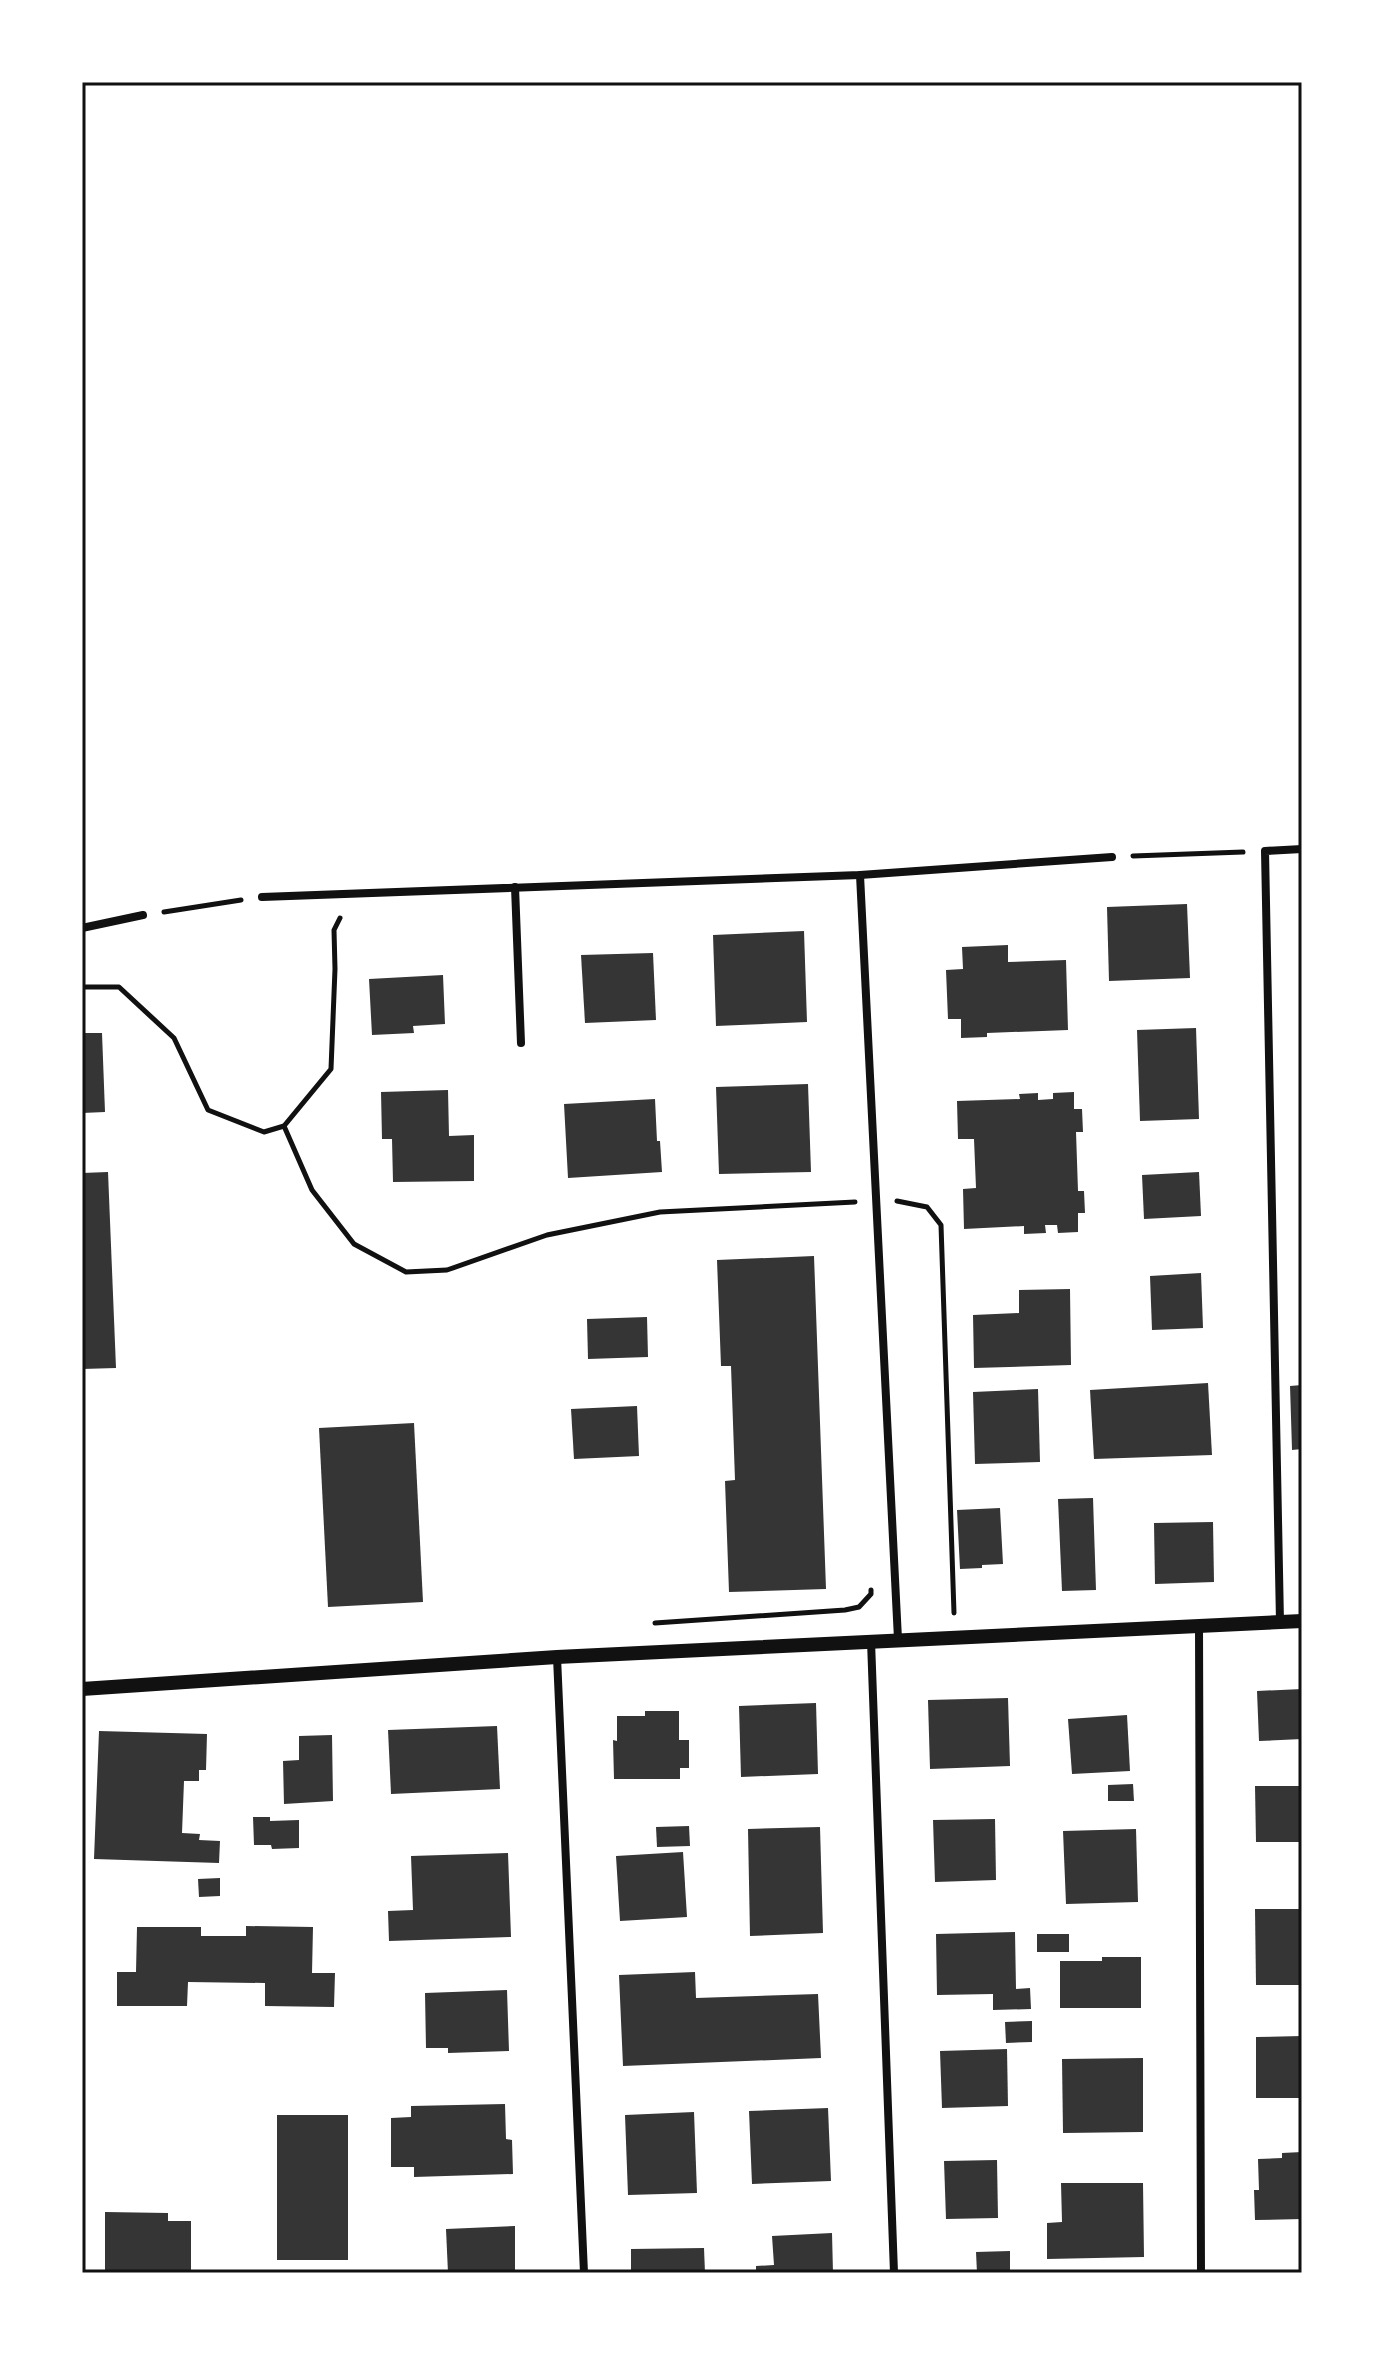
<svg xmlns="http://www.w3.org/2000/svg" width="1384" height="2355" font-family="Signika,sans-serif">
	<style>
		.building { fill: #353535 }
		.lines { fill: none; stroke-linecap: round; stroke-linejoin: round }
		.path { stroke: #111; stroke-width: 5 }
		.minor { stroke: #111; stroke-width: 8 }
		.tertiary { stroke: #111; stroke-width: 14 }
		.neatline { fill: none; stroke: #111; stroke-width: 3 }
	</style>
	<rect width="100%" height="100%" fill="#fff"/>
	<g class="building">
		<polygon points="1187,904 1190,978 1109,981 1107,907"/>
		<polygon points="804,931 807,1022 716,1026 713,935"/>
		<polygon points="1008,945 1008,962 1066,960 1068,1030 987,1033 987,1037 961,1038 961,1019 948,1019 946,970 963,969 962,947"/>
		<polygon points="653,953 656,1020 585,1023 581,955"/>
		<polygon points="443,975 445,1024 413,1026 414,1033 372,1035 369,979"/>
		<polygon points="1196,1028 1199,1119 1140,1121 1137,1030"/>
		<polygon points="82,1033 102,1033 105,1112 82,1113"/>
		<polygon points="808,1084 811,1172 719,1174 716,1087"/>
		<polygon points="448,1090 449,1136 474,1135 474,1181 393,1182 392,1139 382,1139 381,1092"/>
		<polygon points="1074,1092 1074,1109 1082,1109 1083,1132 1076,1132 1078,1191 1084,1191 1085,1213 1078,1213 1078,1232 1058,1233 1057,1225 1045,1225 1046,1233 1024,1234 1024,1226 964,1229 963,1189 976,1188 974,1139 958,1139 957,1101 1020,1099 1019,1094 1038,1093 1038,1100 1053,1099 1053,1093"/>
		<polygon points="655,1099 657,1141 660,1141 662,1172 568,1178 564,1104"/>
		<polygon points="108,1172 116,1368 82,1369 82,1173"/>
		<polygon points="1199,1172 1201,1216 1144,1219 1142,1175"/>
		<polygon points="814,1256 826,1589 729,1592 725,1481 735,1480 731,1366 721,1366 717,1260"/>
		<polygon points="1201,1273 1203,1328 1152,1330 1150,1276"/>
		<polygon points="1070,1289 1071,1365 974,1368 973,1315 1019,1313 1019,1290"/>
		<polygon points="647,1317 648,1357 588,1359 587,1319"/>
		<polygon points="1208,1383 1212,1455 1094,1459 1090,1390"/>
		<polygon points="1302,1385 1302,1449 1292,1450 1290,1386"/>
		<polygon points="1038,1389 1040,1462 975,1464 973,1392"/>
		<polygon points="637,1406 639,1456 574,1459 571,1409"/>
		<polygon points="414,1423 423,1602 328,1607 319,1428"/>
		<polygon points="1093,1498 1096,1590 1062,1591 1058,1499"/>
		<polygon points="1000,1508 1003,1564 982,1565 982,1568 960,1569 957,1510"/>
		<polygon points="1213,1522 1214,1582 1155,1584 1154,1523"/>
		<polygon points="1302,1689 1302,1739 1259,1741 1257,1691"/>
		<polygon points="1008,1698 1010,1766 930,1769 928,1700"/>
		<polygon points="816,1703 818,1774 741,1777 739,1706"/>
		<polygon points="645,1711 679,1711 679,1740 689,1740 689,1768 680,1768 680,1779 614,1779 613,1740 617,1741 617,1716 645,1716"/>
		<polygon points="1127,1715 1130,1771 1072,1774 1068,1719"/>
		<polygon points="497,1726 500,1789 391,1794 388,1730"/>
		<polygon points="99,1731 207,1734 206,1770 199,1770 199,1781 184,1781 182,1833 200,1834 199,1840 220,1841 219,1863 94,1859"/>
		<polygon points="332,1735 333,1801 284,1804 283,1761 299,1760 299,1736"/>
		<polygon points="1133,1784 1134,1801 1108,1801 1108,1785"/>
		<polygon points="1255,1786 1302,1786 1302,1842 1256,1842"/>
		<polygon points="253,1817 270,1817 270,1821 299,1820 299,1848 272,1849 271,1845 254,1845"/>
		<polygon points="995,1819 996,1880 935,1882 933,1820"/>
		<polygon points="689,1826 690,1846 657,1847 656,1827"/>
		<polygon points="820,1827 823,1933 750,1936 748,1829"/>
		<polygon points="1136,1829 1138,1902 1066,1904 1063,1831"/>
		<polygon points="683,1852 687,1917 620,1921 616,1856"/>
		<polygon points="508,1853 511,1937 389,1941 388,1911 413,1910 411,1856"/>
		<polygon points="220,1878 220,1896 199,1897 198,1879"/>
		<polygon points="1255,1909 1302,1909 1302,1985 1256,1985"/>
		<polygon points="246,1926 313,1927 312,1973 335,1973 334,2007 265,2006 265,1983 188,1982 187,2006 117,2006 117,1972 136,1972 137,1927 201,1927 201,1936 246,1936"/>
		<polygon points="1015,1932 1016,1989 1030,1988 1031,2009 993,2010 993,1994 937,1995 936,1934"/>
		<rect x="1037" y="1934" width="32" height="18"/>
		<polygon points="1102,1957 1141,1957 1141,2008 1060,2008 1060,1961 1102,1961"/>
		<polygon points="695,1972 696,1998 818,1994 821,2058 623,2066 619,1975"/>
		<polygon points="507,1990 509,2051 448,2053 448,2048 426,2048 425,1993"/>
		<polygon points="1032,2021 1032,2042 1006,2043 1005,2022"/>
		<polygon points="1302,2036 1302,2098 1256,2098 1256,2037"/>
		<polygon points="1007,2049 1008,2106 942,2108 940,2051"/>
		<polygon points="1143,2058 1143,2132 1063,2133 1062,2059"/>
		<polygon points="505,2104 506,2139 512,2140 513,2174 414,2177 414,2167 391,2167 391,2118 411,2117 411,2106"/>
		<polygon points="828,2108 831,2181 752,2184 749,2111"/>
		<polygon points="694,2112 697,2193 628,2195 625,2115"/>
		<rect x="277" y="2115" width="71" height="145"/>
		<polygon points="1302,2152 1302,2219 1255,2220 1254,2190 1259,2190 1258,2159 1282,2158 1282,2153"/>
		<polygon points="997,2160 998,2218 946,2219 944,2161"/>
		<polygon points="1061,2183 1143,2183 1144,2257 1047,2259 1047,2223 1062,2222"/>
		<polygon points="105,2212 168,2213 168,2221 191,2221 191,2273 105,2273"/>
		<polygon points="515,2226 515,2273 448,2273 446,2229"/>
		<polygon points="832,2233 833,2273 756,2273 756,2266 774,2265 772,2236"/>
		<polygon points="704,2248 705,2273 631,2273 631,2249"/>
		<polygon points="1010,2251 1010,2273 977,2273 976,2252"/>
	</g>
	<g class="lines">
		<g class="path">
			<polyline points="1133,856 1243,852"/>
			<polyline points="164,912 241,900"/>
			<polyline points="82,987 119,987 174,1038 208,1110 264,1132 284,1126 331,1069 335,969 334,930 340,918"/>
			<polyline points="284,1126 312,1190 354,1244 406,1272 447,1270 547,1235 660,1212 855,1202"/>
			<polyline points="897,1201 927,1207 941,1225 954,1613"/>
			<polyline points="655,1623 845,1610 859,1607 871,1594 871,1590"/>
		</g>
		<g class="minor">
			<polyline points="860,875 898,1639"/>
			<polyline points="515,887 521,1043"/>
			<polyline points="262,897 860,875 1112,857"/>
			<polyline points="82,928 143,915"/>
			<polyline points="1280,1622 1265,851 1302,849"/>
			<polyline points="1199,1627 1201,2273"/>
			<polyline points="871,1641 894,2273"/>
			<polyline points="557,1657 584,2273"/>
		</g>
		<polyline class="tertiary" points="82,1689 557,1657 1302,1621"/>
	</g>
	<rect width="1384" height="2355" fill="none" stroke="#ffffff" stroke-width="168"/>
	<rect x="84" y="84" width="1216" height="2187" class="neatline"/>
</svg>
